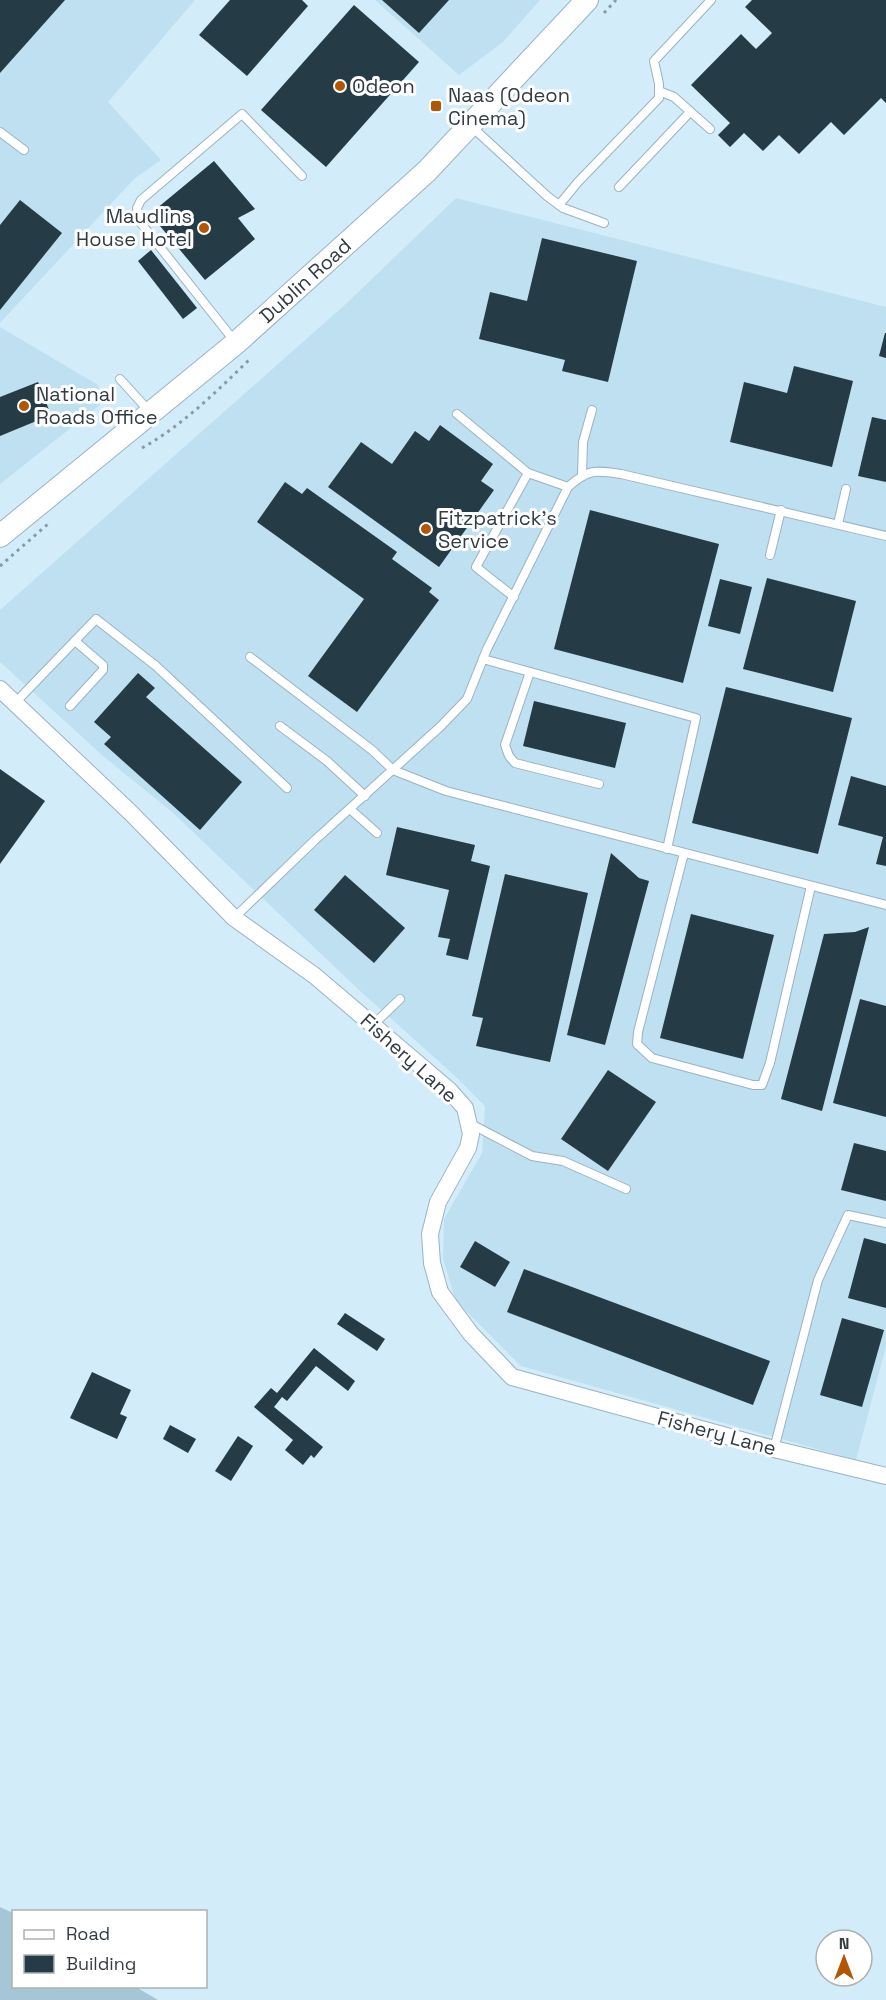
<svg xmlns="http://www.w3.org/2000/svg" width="886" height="2000" font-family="'Space Grotesk',sans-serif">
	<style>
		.built { fill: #bee0f1 }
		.green { fill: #a6c5d6 }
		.building { fill: #253b46 }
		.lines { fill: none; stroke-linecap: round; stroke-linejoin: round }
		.service-casing { stroke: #9ab3c1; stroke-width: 10 }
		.minor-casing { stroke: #9ab3c1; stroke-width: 18 }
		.secondary-casing { stroke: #9ab3c1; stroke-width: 24 }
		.path { stroke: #889ba5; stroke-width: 3; stroke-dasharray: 3 4.5; stroke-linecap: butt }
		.service { stroke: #fff; stroke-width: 8 }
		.minor { stroke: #fff; stroke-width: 16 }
		.secondary { stroke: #fff; stroke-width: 22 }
		.poi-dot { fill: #b35603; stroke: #fff; stroke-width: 2 }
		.labels { text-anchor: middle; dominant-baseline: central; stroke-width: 6; stroke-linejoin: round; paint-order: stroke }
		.poi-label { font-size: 20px; fill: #323c41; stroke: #fff; text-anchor: start }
		.street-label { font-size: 20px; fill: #323c41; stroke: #fff }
	</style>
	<rect width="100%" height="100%" fill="#d2ecfa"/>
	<g class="built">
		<polygon points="0,0 195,0 108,102 161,160 134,179 0,323"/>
		<polygon points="375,0 540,0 503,42 459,75"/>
		<polygon points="456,198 886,307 886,1346 856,1460 521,1366 456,1301 443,1259 444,1219 482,1153 485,1106 454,1075 358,989 172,812 103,756 0,662 0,610 348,302"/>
		<polygon points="0,327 98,385 101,404 0,484"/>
	</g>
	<polygon class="green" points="0,1907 13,1913 14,1986 136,1987 158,2000 0,2000"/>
	<g class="building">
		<polygon points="0,0 65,0 0,73"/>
		<polygon points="230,0 302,0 308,6 247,76 199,35"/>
		<polygon points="382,0 449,0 419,33"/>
		<polygon points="752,0 886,0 886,103 881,98 844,135 831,122 799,154 779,135 763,151 744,133 730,147 718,135 730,123 691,85 741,34 756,49 772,33 745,7"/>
		<polygon points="354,5 419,62 326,167 261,110"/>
		<polygon points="214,161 255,209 238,218 255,239 205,280 150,214"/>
		<polygon points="20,200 62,233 0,310 0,225"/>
		<polygon points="542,238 637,261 608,382 562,371 565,360 479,339 490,292 527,301"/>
		<polygon points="151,250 197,308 183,319 138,261"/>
		<polygon points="885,333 886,333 886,358 879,356"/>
		<polygon points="794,366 853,381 832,467 730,442 744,382 787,393"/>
		<polygon points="38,382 51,415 0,436 0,397"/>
		<polygon points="872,417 886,420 886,482 858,476"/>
		<polygon points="440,425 493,464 481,481 494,490 439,567 328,487 361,442 392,464 415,431 429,441"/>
		<polygon points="285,482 302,494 307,488 397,552 392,559 432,588 429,592 439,600 357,712 308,676 364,599 257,522"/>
		<polygon points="590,510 719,544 683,683 554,649"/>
		<polygon points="767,578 856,601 833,692 743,669"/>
		<polygon points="720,579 752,587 740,634 708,626"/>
		<polygon points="138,673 155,688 146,697 242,782 200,830 104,744 111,737 94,722"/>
		<polygon points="726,687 852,718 818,854 692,823"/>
		<polygon points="534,701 626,723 615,768 523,746"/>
		<polygon points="0,769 45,801 0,864"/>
		<polygon points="851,776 886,786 886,866 876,864 883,837 838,825"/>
		<polygon points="397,827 475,845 471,861 490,866 468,960 446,955 450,939 438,937 449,890 386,875"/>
		<polygon points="611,853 639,878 649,881 605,1045 567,1035"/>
		<polygon points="505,874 588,893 550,1062 476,1046 483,1018 472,1016"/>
		<polygon points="345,875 405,928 374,963 314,910"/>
		<polygon points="691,914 774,935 743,1059 660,1038"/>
		<polygon points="869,927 822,1111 781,1099 824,934 855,932"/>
		<polygon points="860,999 886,1006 886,1117 833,1103"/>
		<polygon points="608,1070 656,1102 608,1171 561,1139"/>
		<polygon points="854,1143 886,1151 886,1201 841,1190"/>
		<polygon points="864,1238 886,1244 886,1308 848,1298"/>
		<polygon points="475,1241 510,1262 495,1287 460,1267"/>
		<polygon points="524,1269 770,1361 753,1405 507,1312"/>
		<polygon points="345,1313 385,1339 377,1351 337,1324"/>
		<polygon points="842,1318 884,1330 862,1407 820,1395"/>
		<polygon points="314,1348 355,1381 348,1391 316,1366 287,1401 282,1397 274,1407 323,1447 314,1458 311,1455 303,1465 285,1450 293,1440 254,1407 271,1388 277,1393"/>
		<polygon points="92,1372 131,1390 120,1414 127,1417 117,1439 70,1418"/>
		<polygon points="170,1425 196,1439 188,1453 163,1439"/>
		<polygon points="238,1436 253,1446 231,1481 215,1471"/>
	</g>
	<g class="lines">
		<g class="service-casing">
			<g id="service">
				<polyline points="659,91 674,97 710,129"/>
				<polyline points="471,126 547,196 563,208 604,223"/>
				<polyline points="0,132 24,150"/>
				<polyline points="619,187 690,112"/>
				<polyline points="559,205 578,182 659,98 659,84 654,61 711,0"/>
				<polyline points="236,343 140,222 137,208 141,200 242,114 302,176"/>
				<polyline points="120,379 149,411"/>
				<polyline points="457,414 528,473"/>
				<polyline points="582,475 583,442 592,410"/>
				<polyline points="838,524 846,489"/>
				<polyline points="770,555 781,510"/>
				<polyline points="514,597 476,567 528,473 568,487"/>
				<polyline points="250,657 372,750 393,770 446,791 886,905"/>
				<polyline points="483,659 696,718 667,849"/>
				<polyline points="530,672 505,745 509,756 515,763 599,784"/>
				<polyline points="15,703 96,619 156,666 287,788"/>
				<polyline points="70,706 103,670 103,665 75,641"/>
				<polyline points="280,726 327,761 365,796"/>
				<polyline points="350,809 377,833"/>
				<polyline points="684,853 638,1032 637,1044 652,1058 753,1085 762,1085 770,1063 811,886"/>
				<path d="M234,918L315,840L441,726L467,699L487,649L568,487C588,469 595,470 621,474L886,536"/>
				<polyline points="373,1025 400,999"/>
				<polyline points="469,1123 532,1156 563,1161 626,1189"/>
				<polyline points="774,1449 818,1280 848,1215 886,1223"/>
			</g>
		</g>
		<g class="minor-casing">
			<polyline id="minor" points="0,689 131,813 234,918 315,976 449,1090 465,1108 471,1134 468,1148 438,1202 430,1234 432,1263 440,1292 471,1334 512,1377 774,1449 886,1476"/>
		</g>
		<g class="secondary-casing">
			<g id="secondary">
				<path id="s1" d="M0,536L236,343L427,171L587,0"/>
			</g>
		</g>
		<g class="path">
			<polyline points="604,13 616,0"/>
			<path d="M142,448C183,425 216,392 250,359"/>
			<polyline points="0,566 48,524"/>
		</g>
		<use href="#service" class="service"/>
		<use href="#minor" class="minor"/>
		<use href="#secondary" class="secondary"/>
	</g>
	<g class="poi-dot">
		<circle cx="340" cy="86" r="6"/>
		<rect x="430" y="100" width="12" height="12" rx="3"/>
		<circle cx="204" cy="228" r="6"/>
		<circle cx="24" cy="406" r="6"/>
		<circle cx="426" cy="529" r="6"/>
	</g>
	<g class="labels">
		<g class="poi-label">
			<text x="352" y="86">Odeon</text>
			<text x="448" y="95">Naas (Odeon<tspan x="448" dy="23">Cinema)</tspan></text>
			<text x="192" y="216" text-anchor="end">Maudlins<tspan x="192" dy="23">House Hotel</tspan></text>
			<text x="36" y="394">National<tspan x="36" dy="23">Roads Office</tspan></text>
			<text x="438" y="518">Fitzpatrick's<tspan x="438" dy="23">Service</tspan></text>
		</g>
		<g class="street-label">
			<text stroke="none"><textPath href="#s1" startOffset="398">Dublin Road</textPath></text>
			<text transform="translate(409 1058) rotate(42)">Fishery Lane</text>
			<text transform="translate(717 1433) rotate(15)">Fishery Lane</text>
		</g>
	</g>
	<rect x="12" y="1910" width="195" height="78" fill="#ffffff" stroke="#adb1b3" stroke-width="1.5"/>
	<rect x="24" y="1930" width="30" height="9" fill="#ffffff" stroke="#adb1b3" stroke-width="1.5"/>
	<text x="66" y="1940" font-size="18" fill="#323c41">Road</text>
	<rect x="24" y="1955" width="30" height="18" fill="#253b46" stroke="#adb1b3" stroke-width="1.5"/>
	<text x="66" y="1970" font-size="18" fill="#323c41">Building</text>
	<g transform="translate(844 1958)"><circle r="28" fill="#ffffff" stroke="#adb1b3" stroke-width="1.5"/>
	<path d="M0-4.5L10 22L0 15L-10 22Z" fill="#b35603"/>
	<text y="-9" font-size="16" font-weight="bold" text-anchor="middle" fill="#323c41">N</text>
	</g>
</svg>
